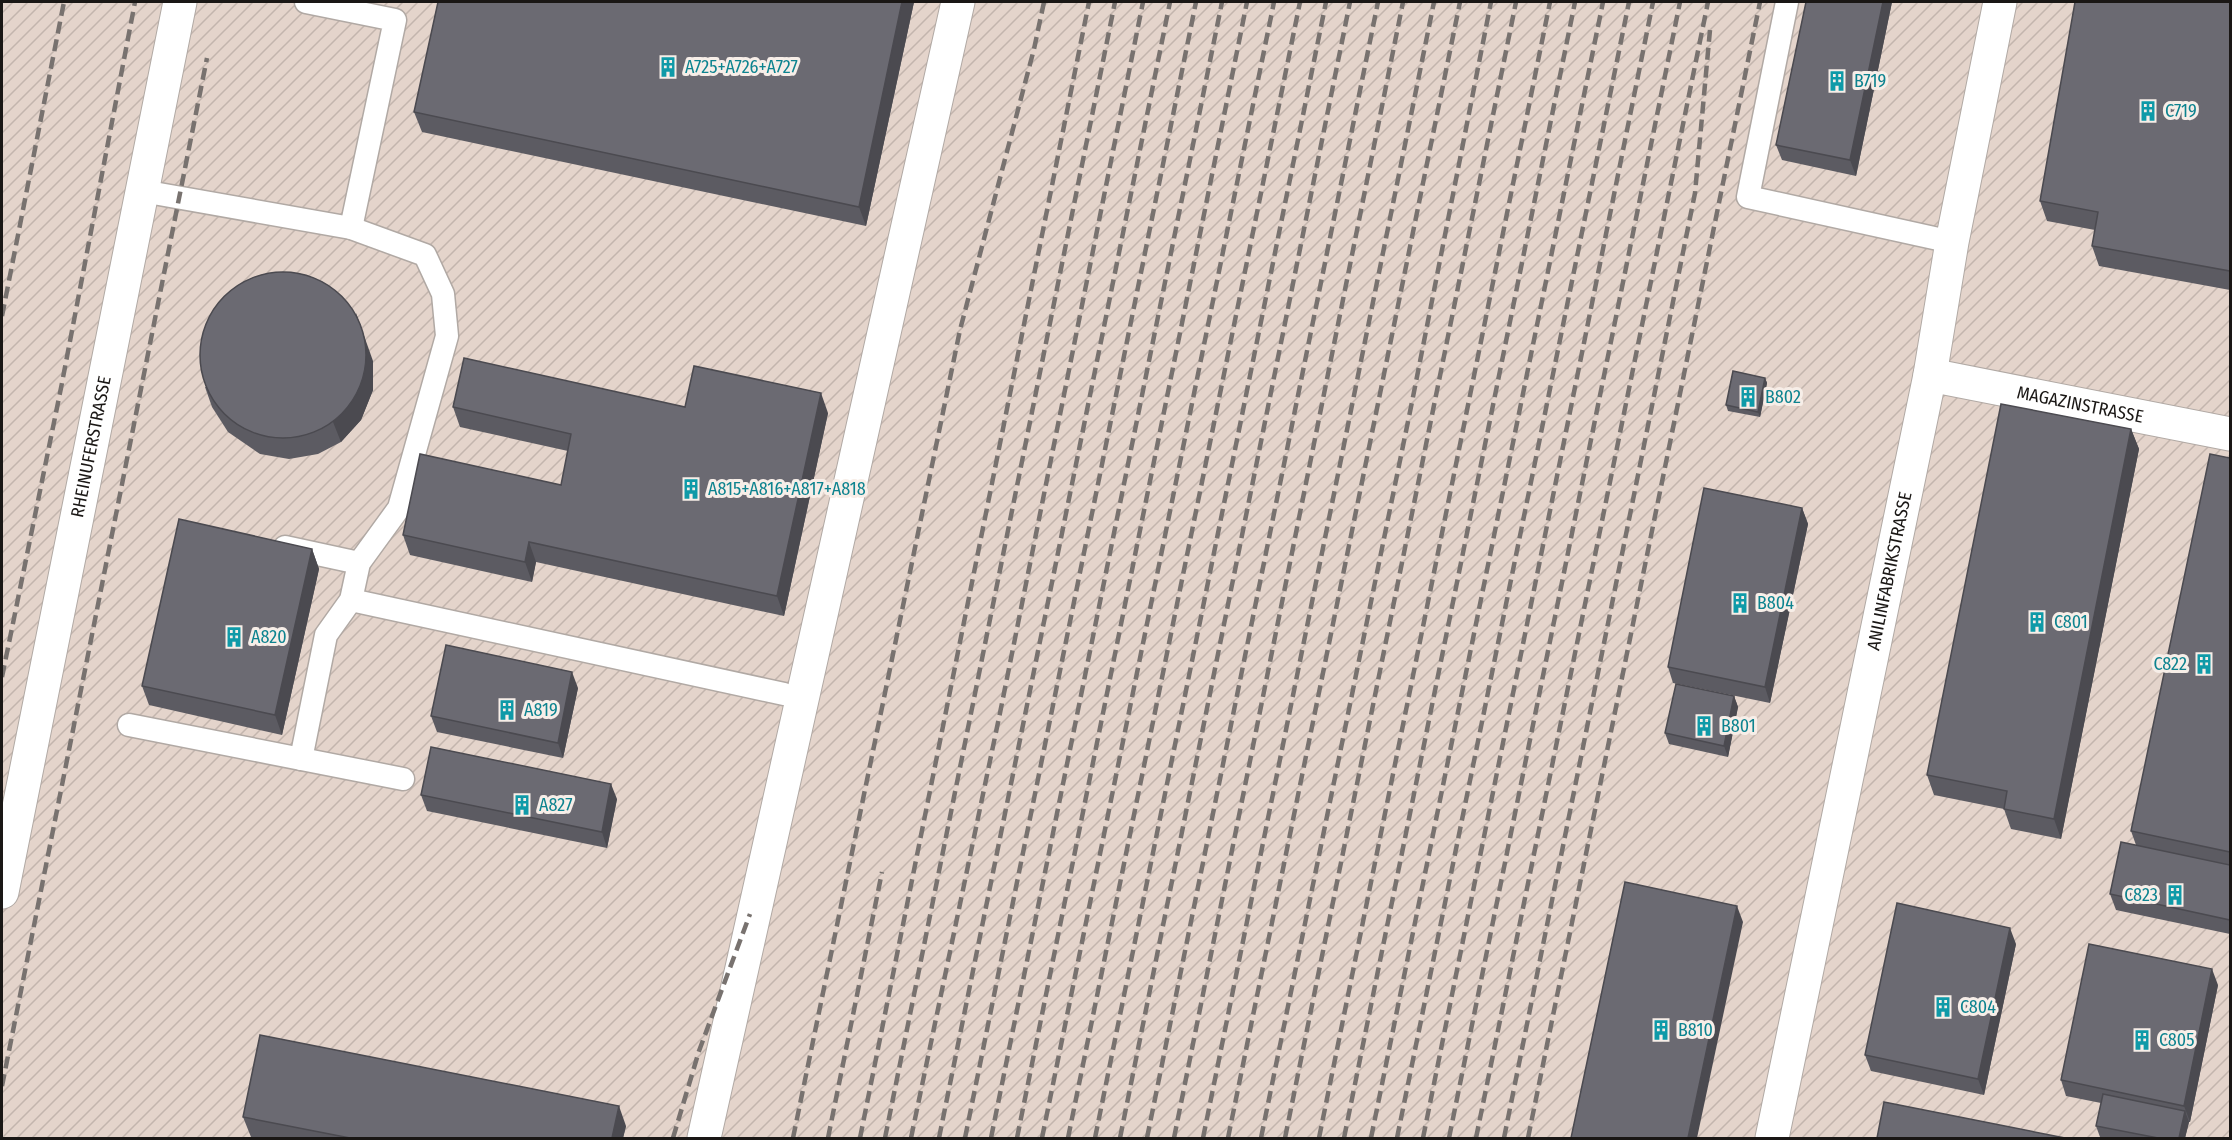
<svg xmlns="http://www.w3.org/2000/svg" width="2232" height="1140" font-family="'Fira Sans Condensed',sans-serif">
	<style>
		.industrial { fill: url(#industrial-furrows) }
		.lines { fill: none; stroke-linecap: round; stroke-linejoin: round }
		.service-casing { stroke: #b1a9a4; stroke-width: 25 }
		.minor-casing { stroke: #b1a9a4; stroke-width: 35 }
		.service { stroke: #fff; stroke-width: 22 }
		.minor { stroke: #fff; stroke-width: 33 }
		.rail { stroke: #78726f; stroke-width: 4.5; stroke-dasharray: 12 6; stroke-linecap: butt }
		.wall { fill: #5c5b62 }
		.shaded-wall { fill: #4b4a50 }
		.building { fill: #6b6a72; stroke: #4b4a50; stroke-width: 1.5 }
		.labels { text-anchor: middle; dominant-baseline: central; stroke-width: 6; stroke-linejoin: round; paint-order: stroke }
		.culture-label { font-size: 18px; fill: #0d838f; stroke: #f7eee8; text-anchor: start }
		.street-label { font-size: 18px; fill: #1a1715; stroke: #f7eee8 }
	</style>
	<defs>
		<pattern id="industrial-furrows" width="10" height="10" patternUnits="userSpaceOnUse" patternTransform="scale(1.5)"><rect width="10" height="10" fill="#e4d4cb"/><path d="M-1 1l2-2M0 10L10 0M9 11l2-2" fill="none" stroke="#c3b5ad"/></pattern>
	</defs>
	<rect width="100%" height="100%" fill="#e9e1db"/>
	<rect class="industrial" x="2" y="2" width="2228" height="1136"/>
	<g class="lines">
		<g class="service-casing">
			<g id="service">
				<polyline points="306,2 395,20 351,228"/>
				<polyline points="1787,2 1748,197 1952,242"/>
				<polyline points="142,191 351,228 425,255 443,294 447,336 399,508 359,563 351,600 326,635 301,759"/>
				<polyline points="285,547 359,563"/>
				<polyline points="351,600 784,694"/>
				<polyline points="129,725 403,779"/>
			</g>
		</g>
		<g class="minor-casing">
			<g id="minor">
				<path id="s1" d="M1930,375L2230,434"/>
				<path id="s2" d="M2,892L180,2"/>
				<polyline points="704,1138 958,2"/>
				<path id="s3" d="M1772,1138L1930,375L1952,242L2000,2"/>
			</g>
		</g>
		<use href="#service" class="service"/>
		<use href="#minor" class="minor"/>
		<g class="rail">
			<polyline points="2,316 64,2"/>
			<polyline points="2,677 61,388 135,2"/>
			<polyline points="2,1086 207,58"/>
			<polyline points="673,1138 699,1051 750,914"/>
			<polyline points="793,1138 960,330 1034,49 1044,2"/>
			<polyline points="828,1138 882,872"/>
			<polyline points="860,1138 1089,2"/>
			<polyline points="885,1138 1115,2"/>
			<polyline points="911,1138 1000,713 1143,2"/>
			<polyline points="939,1138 1170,2"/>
			<polyline points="965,1138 1196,2"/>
			<polyline points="991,1138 1222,2"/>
			<polyline points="1017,1138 1247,2"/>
			<polyline points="1042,1138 1274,2"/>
			<polyline points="1068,1138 1300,2"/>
			<polyline points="1095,1138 1326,2"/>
			<polyline points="1120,1138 1350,2"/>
			<polyline points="1147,1138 1378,2"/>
			<polyline points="1174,1138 1403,2"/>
			<polyline points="1203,1138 1434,2"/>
			<polyline points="1228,1138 1460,2"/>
			<polyline points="1261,1138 1412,402 1491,2"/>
			<polyline points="1285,1138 1516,2"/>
			<polyline points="1319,1138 1550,2"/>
			<polyline points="1344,1138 1575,2"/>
			<polyline points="1371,1138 1603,2"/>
			<polyline points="1397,1138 1629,2"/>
			<polyline points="1423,1138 1653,2"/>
			<polyline points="1449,1138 1680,2"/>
			<polyline points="1476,1138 1708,2"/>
			<polyline points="1504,1138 1695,193 1710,30"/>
			<polyline points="1528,1138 1760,2"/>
		</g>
	</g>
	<g class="wall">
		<polygon points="438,2 914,2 866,226 422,132 414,112"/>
		<polygon points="1806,2 1892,2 1856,176 1782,160 1776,145"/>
		<polygon points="2230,2 2230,290 2099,266 2092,246 2095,230 2047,221 2040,201"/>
		<polygon points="373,361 373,390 361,420 341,442 318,454 289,459 260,454 228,432 212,407 205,387"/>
		<polygon points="1765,378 1767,383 1760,417 1728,411 1726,405"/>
		<polygon points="453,407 685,407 828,413 784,616 536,562 532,582 410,555 403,535 561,485 568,451 460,427"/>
		<polygon points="2131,429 2139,449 2061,839 2011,829 2004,809 1934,795 1927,775"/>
		<polygon points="2230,458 2230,934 2116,910 2110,894 2136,845 2131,831"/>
		<polygon points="1802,508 1808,524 1770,703 1673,683 1668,667"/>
		<polygon points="312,549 319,569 282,735 149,705 142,686"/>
		<polygon points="578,688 563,758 437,732 431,716"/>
		<polygon points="1734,696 1738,707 1728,757 1669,744 1665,733"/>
		<polygon points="421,795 617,799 607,848 427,811"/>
		<polygon points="2016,944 1984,1095 1871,1071 1865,1055"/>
		<polygon points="2218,985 2190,1122 2189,1122 2185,1138 2109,1138 2100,1137 2096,1126 2101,1103 2066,1096 2061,1080"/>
		<polygon points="243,1117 626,1126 623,1138 257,1138 251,1137"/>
	</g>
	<g class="shaded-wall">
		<polygon points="902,2 914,2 866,226 859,207"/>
		<polygon points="1883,2 1892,2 1856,176 1850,160"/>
		<polygon points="356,313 373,361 373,390 361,420 341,442 333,422"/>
		<polygon points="1765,378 1767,383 1760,417 1758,412"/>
		<polygon points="821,393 828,413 784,616 777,596"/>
		<polygon points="2131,429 2139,449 2061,839 2054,819"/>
		<polygon points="1802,508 1808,524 1770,703 1765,687"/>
		<polygon points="529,542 536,562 532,582 525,562"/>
		<polygon points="312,549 319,569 282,735 275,715"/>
		<polygon points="572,672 578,688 563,758 558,743"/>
		<polygon points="1734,696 1738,707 1728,757 1724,746"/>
		<polygon points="611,784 617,799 607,848 602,832"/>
		<polygon points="1737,906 1743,922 1697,1138 1688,1138"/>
		<polygon points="2010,928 2016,944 1984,1095 1978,1079"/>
		<polygon points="2212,969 2218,985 2190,1122 2184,1106"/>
		<polygon points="619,1106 626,1126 623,1138 612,1138"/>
		<polygon points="2185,1111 2189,1122 2185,1138 2179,1138"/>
	</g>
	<g class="building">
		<polygon points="438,2 902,2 859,207 414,112"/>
		<polygon points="1806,2 1883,2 1850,160 1776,145"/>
		<polygon points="2075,2 2230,2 2230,271 2092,246 2098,212 2040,201"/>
		<circle cx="283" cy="355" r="83"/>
		<polygon points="464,358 685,407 694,366 821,393 777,596 529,542 525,562 403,535 420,454 561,485 571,434 453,407"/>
		<polygon points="1733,371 1765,378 1758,412 1726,405"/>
		<polygon points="2001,404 2131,429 2054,819 2004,809 2007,791 1927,775"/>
		<polygon points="2210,454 2230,458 2230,852 2131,831"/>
		<polygon points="1704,488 1802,508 1765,687 1668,667"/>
		<polygon points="179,519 312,549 275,715 142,686"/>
		<polygon points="446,645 572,672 558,743 431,716"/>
		<polygon points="1676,684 1734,696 1724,746 1665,733"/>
		<polygon points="431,747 611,784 602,832 421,795"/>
		<polygon points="2121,842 2230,865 2230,920 2110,894"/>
		<polygon points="1625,882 1737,906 1688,1138 1571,1138"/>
		<polygon points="1897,903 2010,928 1978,1079 1865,1055"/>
		<polygon points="2089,944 2212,969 2184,1106 2061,1080"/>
		<polygon points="260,1035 619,1106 612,1138 350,1138 243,1117"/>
		<polygon points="2103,1094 2185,1111 2179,1138 2158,1138 2096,1126"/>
		<polygon points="1884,1102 2065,1138 1877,1138"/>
	</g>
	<defs>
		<g id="building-bare" transform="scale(1.62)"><path d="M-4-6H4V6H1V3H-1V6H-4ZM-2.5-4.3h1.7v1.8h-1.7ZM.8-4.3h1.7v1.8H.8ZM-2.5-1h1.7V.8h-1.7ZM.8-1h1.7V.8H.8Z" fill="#0f9aa8" stroke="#f7eee8" stroke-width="2.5" paint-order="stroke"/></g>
	</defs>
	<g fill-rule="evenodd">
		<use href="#building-bare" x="668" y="67"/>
		<use href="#building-bare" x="1837" y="81"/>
		<use href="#building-bare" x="2148" y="111"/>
		<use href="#building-bare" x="1748" y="397"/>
		<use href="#building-bare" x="691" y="489"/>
		<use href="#building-bare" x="1740" y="603"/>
		<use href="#building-bare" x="2037" y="622"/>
		<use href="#building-bare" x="234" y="637"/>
		<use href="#building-bare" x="2204" y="664"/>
		<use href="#building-bare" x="507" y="710"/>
		<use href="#building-bare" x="1704" y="726"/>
		<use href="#building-bare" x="522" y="805"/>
		<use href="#building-bare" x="2175" y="895"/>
		<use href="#building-bare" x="1943" y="1007"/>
		<use href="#building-bare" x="1661" y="1030"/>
		<use href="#building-bare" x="2142" y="1040"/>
	</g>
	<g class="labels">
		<g class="culture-label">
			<text x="685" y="67">A725+A726+A727</text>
			<text x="1854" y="81">B719</text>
			<text x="2165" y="111">C719</text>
			<text x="1765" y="397">B802</text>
			<text x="708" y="489">A815+A816+A817+A818</text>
			<text x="1757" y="603">B804</text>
			<text x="2054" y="622">C801</text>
			<text x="251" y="637">A820</text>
			<text x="2187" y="664" text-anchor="end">C822</text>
			<text x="524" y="710">A819</text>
			<text x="1721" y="726">B801</text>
			<text x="539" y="805">A827</text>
			<text x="2158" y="895" text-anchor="end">C823</text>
			<text x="1960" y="1007">C804</text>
			<text x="1678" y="1030">B810</text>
			<text x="2159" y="1040">C805</text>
		</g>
		<g class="street-label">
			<text stroke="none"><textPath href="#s1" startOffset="153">MAGAZINSTRASSE</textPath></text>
			<text stroke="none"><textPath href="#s2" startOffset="454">RHEINUFERSTRASSE</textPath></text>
			<text stroke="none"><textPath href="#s3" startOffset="579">ANILINFABRIKSTRASSE</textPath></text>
		</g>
	</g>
	<rect width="2232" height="1140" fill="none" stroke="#1a1715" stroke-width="6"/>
</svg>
